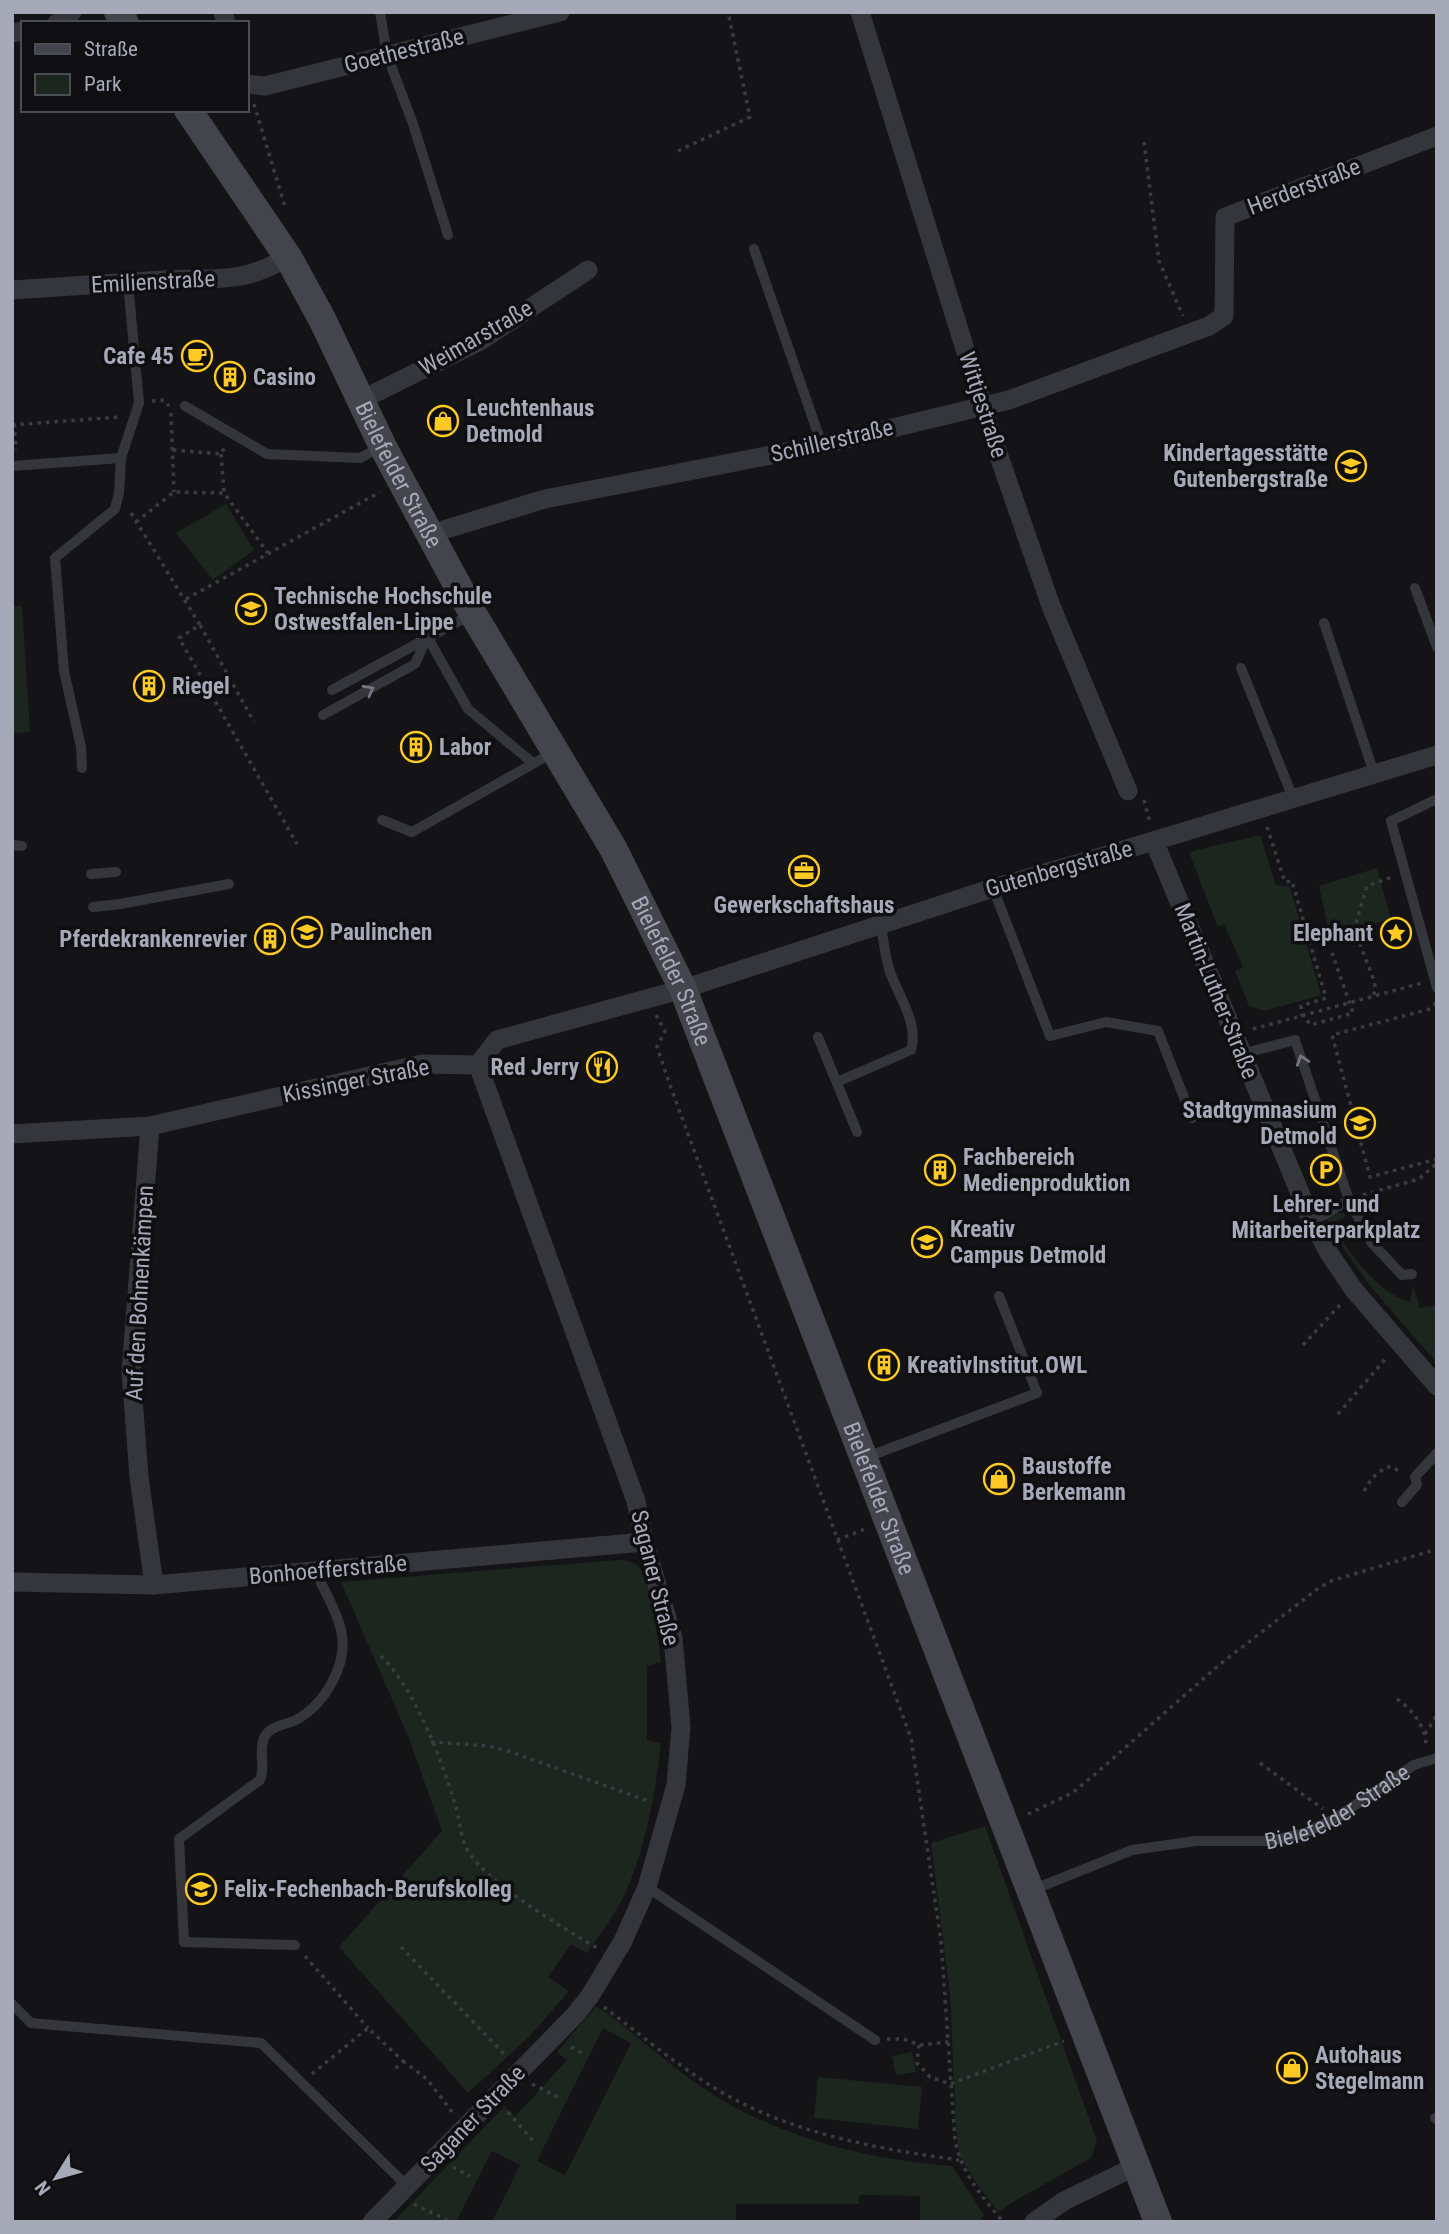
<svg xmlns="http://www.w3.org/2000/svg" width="1449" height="2234" font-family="'Roboto Condensed',sans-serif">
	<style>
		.green { fill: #1c251e; fill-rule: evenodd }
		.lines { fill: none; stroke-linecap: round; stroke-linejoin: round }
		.path { stroke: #3b3c43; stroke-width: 3.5; stroke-dasharray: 3.5 5; stroke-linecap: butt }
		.service { stroke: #35353c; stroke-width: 10 }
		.minor { stroke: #35353c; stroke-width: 19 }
		.secondary { stroke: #43444c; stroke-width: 28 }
		.oneway { stroke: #737580 }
		.labels { text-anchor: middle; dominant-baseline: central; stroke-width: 7; stroke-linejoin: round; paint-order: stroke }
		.street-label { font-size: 23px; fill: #a5a9b8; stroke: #0f0f11 }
		.poi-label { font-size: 23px; font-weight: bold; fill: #a5a9b8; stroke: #0f0f11; text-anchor: start }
	</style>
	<rect width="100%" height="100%" fill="#141416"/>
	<g class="green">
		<polygon points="226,504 254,550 213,580 176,533"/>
		<polygon points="22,606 30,732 12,733 12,607"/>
		<polygon points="1260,835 1276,885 1290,887 1321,995 1265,1011 1249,1006 1235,971 1243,967 1224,924 1218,927 1189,852"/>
		<polygon points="1377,868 1391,919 1330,936 1319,886"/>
		<path d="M1336,1213H1344L1346,1216L1332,1225L1333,1228C1353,1255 1375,1292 1410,1302L1413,1285L1420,1308L1437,1305V1363C1397,1317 1354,1272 1325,1217Z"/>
		<path d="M617,1560C624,1560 632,1561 638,1566C651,1578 659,1643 661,1662L647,1666V1740L661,1743C655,1794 646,1847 625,1894C615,1915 600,1934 587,1953L571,1944L548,1977L569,1991L530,2036L468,2093L339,1947L442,1831L408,1736L341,1582Z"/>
		<polygon points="985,1826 1097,2141 1091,2158 1018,2199 999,2212 978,2186 960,2157 956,2129 950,1994 931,1843"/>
		<path d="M596,2006C634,2031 665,2063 703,2088C774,2136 867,2160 952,2166L984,2215L979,2222H920V2196L859,2195V2204H736V2222H492L520,2165L492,2151L456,2222H393L505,2106L515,2117L567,2060L557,2052ZM603,2028L631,2043L565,2175L537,2161Z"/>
		<polygon points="912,2052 916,2072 896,2075 892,2056"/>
		<polygon points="818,2077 922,2087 918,2129 814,2118"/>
	</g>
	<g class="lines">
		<g class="path">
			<polyline points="254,104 285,207"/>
			<polyline points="1144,142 1159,261 1183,316"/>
			<polyline points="678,151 750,117 728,12"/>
			<polyline points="152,401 164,400 169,406"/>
			<polyline points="171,413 174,492"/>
			<polyline points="14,424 16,450"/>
			<polyline points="12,425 119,417"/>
			<polyline points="173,450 221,454 226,445"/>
			<polyline points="221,454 224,493"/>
			<polyline points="131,513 200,625 179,638 297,844"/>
			<polyline points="136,522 174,492 224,493 268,553"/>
			<polyline points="186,599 380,492"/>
			<polyline points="200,625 254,722"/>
			<polyline points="1144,800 1150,823"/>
			<polyline points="1267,827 1285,882 1292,881 1326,998 1301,1006 1302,1015 1311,1025 1353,1013 1332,953"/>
			<polyline points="1374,995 1375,983 1354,929 1367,886 1392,877"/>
			<polyline points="1436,1003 1430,1009 1332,1035 1370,1177 1437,1159"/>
			<path d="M656,1015L665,1031L657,1047L671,1088L911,1738L941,1941L955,2140C961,2173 982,2196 1003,2222"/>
			<polyline points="1253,1029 1422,983"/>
			<polyline points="1363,1195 1419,1179 1437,1163"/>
			<polyline points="1303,1345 1340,1305"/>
			<polyline points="1338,1414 1387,1357"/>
			<polyline points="1364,1491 1372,1478 1386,1467 1393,1467 1401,1473"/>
			<polyline points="837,1540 865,1529"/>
			<path d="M381,1656C415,1689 441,1758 455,1804C460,1819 460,1838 468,1851C488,1884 562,1927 597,1948"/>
			<path d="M1397,1699C1412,1709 1426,1727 1426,1746"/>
			<polyline points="1425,1734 1437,1715"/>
			<polyline points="431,1742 489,1746 508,1751 651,1802"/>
			<polyline points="1260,1763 1323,1809"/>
			<polyline points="1028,1814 1072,1793 1093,1776 1219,1665 1316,1590 1331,1581 1437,1549"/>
			<polyline points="401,1947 507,2057"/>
			<polyline points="305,1956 368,2028"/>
			<path d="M604,2007C638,2033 672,2061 708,2084C783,2132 872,2148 959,2160"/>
			<polyline points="887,2039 904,2039 919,2045 948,2042"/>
			<polyline points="919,2045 917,2063 930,2077 950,2084 1064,2041"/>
			<polyline points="571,2047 582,2053"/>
			<polyline points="403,2061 427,2079 452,2112"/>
			<polyline points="312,2074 368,2028 403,2061 394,2070"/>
			<polyline points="532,2084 562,2099"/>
			<polyline points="508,2112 534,2142"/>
			<polyline points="453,2167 470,2176"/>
			<polyline points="414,2204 447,2220"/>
		</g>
		<g class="service">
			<polyline points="380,12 387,55 413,124 448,235"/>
			<polyline points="754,249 822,445"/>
			<polyline points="185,406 267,454 360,458 379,448"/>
			<polyline points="12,466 121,458"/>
			<polyline points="1415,588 1437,647"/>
			<polyline points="1324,623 1374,773"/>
			<polyline points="428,638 468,709 533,763"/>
			<polyline points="1241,668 1293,798"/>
			<polyline points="332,690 470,615"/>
			<polyline points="323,715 415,664 426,640"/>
			<polyline points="82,768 81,747 64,671 55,558 115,509 119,493 121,458 139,403 128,283"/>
			<polyline points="1437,799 1391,821 1437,988"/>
			<polyline points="382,820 412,832 554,752"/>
			<polyline points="12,845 22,846"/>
			<polyline points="91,874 116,872"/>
			<polyline points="993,888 1050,1036 1106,1022 1158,1031 1192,1118"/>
			<polyline points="93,907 120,904 229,884"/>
			<polyline points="818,1037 857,1132"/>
			<polyline points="1241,1054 1295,1040 1349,1200 1312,1222"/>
			<path d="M837,1082L911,1050C919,1024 899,997 890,972C885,956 883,940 881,923"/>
			<polyline points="1349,1200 1371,1242 1402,1275 1412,1274"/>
			<polyline points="867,1457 1037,1393 999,1296"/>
			<polyline points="1402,1502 1417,1485 1415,1477 1437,1453"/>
			<polyline points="647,1887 875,2040"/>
			<path id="s1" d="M1032,1890L1132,1850L1196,1841H1269L1305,1833L1336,1818L1414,1765L1437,1758"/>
			<path d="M295,1945L184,1942L179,1839L260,1780C266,1767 258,1752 264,1738C269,1726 285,1725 296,1720C325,1704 349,1664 341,1630C336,1609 324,1590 315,1571"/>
			<polyline points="12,2004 31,2023 261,2043 407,2186"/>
			<polyline points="1435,2118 1437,2120"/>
		</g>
		<g class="minor">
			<polyline points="223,12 226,23"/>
			<polyline points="860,12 993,439 1051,606 1128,791"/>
			<polyline points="57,23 72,12"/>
			<polyline points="12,33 23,31"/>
			<polyline points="247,84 265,86 560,12"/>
			<path d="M12,290C63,287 113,283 163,280C215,277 241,285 288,257"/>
			<polyline points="361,400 480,341 588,270"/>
			<polyline points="430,534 545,499 822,445 1009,400 1209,326 1224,316 1225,217 1437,136"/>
			<polyline points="1154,841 1312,1222 1329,1253 1354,1290 1437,1386"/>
			<polyline points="150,1126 131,1372 139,1477 154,1585"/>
			<polyline points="12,1134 150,1126 422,1064 478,1065 497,1040 683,989 993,888 1104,856 1437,755"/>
			<polyline points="12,1582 154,1585 644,1542"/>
			<polyline points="372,2222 575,2015 590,1996 623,1941 647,1887 676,1785 681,1727 673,1638 644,1542 636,1501 478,1065"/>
			<polyline points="1034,2222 1064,2201 1136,2166"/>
		</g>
		<g class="secondary">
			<polyline points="118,12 125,23"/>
			<path id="s2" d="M188,110L288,257L322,319L383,447L420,516L473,614L613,848L683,989L1158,2222"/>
		</g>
	</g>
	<defs><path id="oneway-chevron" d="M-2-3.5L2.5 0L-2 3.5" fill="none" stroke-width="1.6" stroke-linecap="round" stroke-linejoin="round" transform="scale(1.75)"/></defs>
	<g class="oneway">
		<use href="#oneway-chevron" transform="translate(369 690) rotate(-29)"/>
		<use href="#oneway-chevron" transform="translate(1302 1060) rotate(-108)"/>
	</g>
	<defs>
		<g id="cafe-ring" transform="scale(1.575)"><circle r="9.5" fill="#0f0f11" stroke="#ffca24" stroke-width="1.5"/><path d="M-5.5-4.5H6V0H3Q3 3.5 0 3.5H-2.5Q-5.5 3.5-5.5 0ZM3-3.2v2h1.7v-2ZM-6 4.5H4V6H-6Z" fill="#ffca24"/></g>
		<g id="building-ring" transform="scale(1.575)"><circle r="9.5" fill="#0f0f11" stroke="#ffca24" stroke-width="1.5"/><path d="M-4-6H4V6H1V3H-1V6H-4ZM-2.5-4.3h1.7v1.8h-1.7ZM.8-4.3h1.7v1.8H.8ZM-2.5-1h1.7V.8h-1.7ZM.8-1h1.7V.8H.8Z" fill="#ffca24"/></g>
		<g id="shop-ring" transform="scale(1.575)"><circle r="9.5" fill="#0f0f11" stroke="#ffca24" stroke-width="1.5"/><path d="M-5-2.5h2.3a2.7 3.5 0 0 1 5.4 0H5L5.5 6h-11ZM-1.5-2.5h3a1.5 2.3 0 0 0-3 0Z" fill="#ffca24"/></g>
		<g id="school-ring" transform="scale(1.575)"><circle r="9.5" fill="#0f0f11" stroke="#ffca24" stroke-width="1.5"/><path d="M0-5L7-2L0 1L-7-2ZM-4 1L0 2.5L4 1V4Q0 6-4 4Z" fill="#ffca24"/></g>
		<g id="university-ring" transform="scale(1.575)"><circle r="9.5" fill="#0f0f11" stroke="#ffca24" stroke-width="1.5"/><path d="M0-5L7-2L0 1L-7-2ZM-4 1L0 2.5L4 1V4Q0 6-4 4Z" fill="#ffca24"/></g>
		<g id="office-ring" transform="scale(1.575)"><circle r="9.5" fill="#0f0f11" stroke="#ffca24" stroke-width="1.5"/><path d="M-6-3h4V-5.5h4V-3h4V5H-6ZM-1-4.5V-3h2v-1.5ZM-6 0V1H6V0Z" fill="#ffca24"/></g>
		<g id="sight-ring" transform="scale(1.575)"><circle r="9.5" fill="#0f0f11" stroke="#ffca24" stroke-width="1.5"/><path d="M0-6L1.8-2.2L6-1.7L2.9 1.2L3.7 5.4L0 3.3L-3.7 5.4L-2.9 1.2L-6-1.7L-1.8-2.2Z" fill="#ffca24"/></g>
		<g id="restaurant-ring" transform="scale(1.575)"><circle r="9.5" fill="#0f0f11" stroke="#ffca24" stroke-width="1.5"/><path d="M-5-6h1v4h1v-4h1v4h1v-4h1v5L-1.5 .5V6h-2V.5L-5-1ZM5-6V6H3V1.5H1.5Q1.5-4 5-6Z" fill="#ffca24"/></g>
		<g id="parking-ring" transform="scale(1.575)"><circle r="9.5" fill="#0f0f11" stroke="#ffca24" stroke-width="1.5"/><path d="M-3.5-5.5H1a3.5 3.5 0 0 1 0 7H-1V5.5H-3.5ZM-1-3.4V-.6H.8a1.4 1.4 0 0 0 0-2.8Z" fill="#ffca24"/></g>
	</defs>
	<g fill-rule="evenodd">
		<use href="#cafe-ring" x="197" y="356"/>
		<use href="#building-ring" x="230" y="377"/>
		<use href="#shop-ring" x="443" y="421"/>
		<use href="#school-ring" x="1351" y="466"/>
		<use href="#university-ring" x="251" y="609"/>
		<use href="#building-ring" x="149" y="686"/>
		<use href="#building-ring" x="416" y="747"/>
		<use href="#office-ring" x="804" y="871"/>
		<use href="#school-ring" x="307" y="932"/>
		<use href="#sight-ring" x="1396" y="933"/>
		<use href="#building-ring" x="270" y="939"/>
		<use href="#restaurant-ring" x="602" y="1067"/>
		<use href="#school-ring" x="1360" y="1123"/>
		<use href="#building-ring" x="940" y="1170"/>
		<use href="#parking-ring" x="1326" y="1170"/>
		<use href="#university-ring" x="927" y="1242"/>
		<use href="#building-ring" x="884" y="1365"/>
		<use href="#shop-ring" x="999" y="1479"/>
		<use href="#university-ring" x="201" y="1889"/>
		<use href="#shop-ring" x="1292" y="2068"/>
	</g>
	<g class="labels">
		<g class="street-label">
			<text transform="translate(404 51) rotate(-14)">Goethestraße</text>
			<text transform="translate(1304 187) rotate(-21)">Herderstraße</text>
			<text transform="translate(153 282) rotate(-3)">Emilienstraße</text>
			<text transform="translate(476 338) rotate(-30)">Weimarstraße</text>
			<text transform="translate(983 405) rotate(72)">Wittjestraße</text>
			<text transform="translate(832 441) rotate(-13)">Schillerstraße</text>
			<text stroke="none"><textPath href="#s2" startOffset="422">Bielefelder Straße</textPath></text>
			<text transform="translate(1059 869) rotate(-16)">Gutenbergstraße</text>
			<text stroke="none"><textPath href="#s2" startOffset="989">Bielefelder Straße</textPath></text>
			<text transform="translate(1216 991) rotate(68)">Martin-Luther-Straße</text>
			<text transform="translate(356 1081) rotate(-11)">Kissinger Straße</text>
			<text transform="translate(140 1293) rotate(-87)">Auf den Bohnenkämpen</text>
			<text stroke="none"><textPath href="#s2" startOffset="1556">Bielefelder Straße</textPath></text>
			<text transform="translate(328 1570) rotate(-5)">Bonhoefferstraße</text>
			<text transform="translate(655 1578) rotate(76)">Saganer Straße</text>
			<text stroke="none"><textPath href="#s1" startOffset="322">Bielefelder Straße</textPath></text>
			<text transform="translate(473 2119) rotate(-46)">Saganer Straße</text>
		</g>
		<g class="poi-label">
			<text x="174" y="356" text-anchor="end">Cafe 45</text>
			<text x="253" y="377">Casino</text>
			<text x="466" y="408">Leuchtenhaus<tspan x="466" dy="26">Detmold</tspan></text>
			<text x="1328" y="453" text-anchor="end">Kindertagesstätte<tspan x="1328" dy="26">Gutenbergstraße</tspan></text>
			<text x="274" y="596">Technische Hochschule<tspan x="274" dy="26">Ostwestfalen-Lippe</tspan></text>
			<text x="172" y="686">Riegel</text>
			<text x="439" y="747">Labor</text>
			<text x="804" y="905" text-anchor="middle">Gewerkschaftshaus</text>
			<text x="330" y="932">Paulinchen</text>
			<text x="1373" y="933" text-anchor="end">Elephant</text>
			<text x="247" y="939" text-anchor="end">Pferdekrankenrevier</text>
			<text x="579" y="1067" text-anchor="end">Red Jerry</text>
			<text x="1337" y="1110" text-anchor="end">Stadtgymnasium<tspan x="1337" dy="26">Detmold</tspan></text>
			<text x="963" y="1157">Fachbereich<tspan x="963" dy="26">Medienproduktion</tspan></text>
			<text x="1326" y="1204" text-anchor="middle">Lehrer- und<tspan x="1326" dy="26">Mitarbeiterparkplatz</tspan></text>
			<text x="950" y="1229">Kreativ<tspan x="950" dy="26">Campus Detmold</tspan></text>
			<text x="907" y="1365">KreativInstitut.OWL</text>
			<text x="1022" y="1466">Baustoffe<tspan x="1022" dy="26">Berkemann</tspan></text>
			<text x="224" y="1889">Felix-Fechenbach-Berufskolleg</text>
			<text x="1315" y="2055">Autohaus<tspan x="1315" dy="26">Stegelmann</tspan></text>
		</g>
	</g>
	<rect width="1449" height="2234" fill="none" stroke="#a5a9b8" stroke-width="28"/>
	<rect x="21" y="21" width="228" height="91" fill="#0f0f11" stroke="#4b4d54" stroke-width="2"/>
	<rect x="35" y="44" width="35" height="10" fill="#43444c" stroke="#4b4d54" stroke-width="2"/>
	<text x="84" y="56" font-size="21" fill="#a5a9b8">Straße</text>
	<rect x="35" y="74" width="35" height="21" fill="#1c251e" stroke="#4b4d54" stroke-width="2"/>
	<text x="84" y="91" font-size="21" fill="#a5a9b8">Park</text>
	<g transform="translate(56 2178) rotate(233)" stroke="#0f0f11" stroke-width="5" paint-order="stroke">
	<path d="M0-5L12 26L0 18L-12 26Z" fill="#a5a9b8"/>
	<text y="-10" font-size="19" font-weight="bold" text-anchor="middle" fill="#a5a9b8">N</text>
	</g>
</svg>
